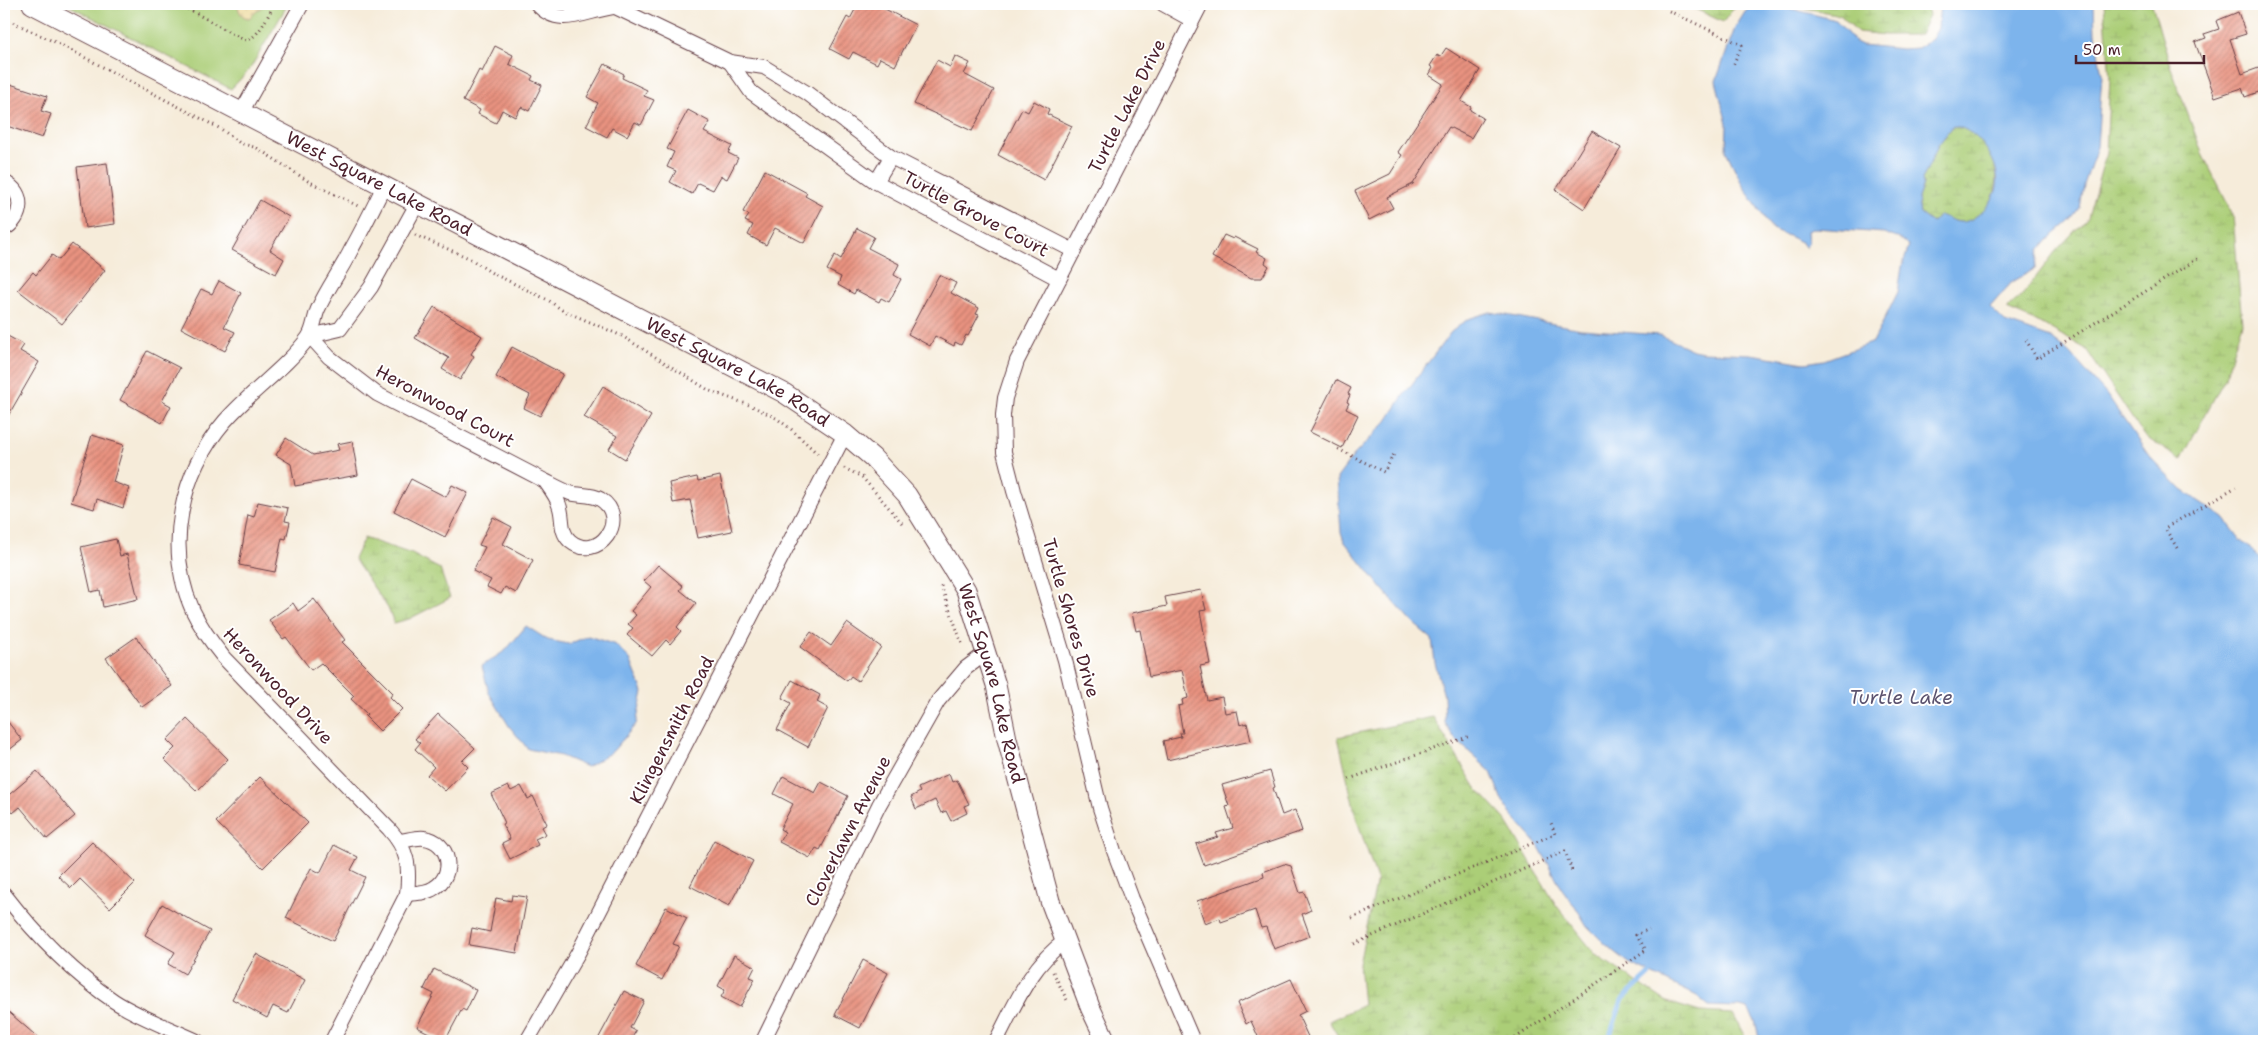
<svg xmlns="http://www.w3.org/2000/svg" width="2268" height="1045" font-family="'Shantell Sans',sans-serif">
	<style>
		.grass { fill: #abce77; stroke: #7a7651 }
		.wetland { fill: url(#wetland-marsh); stroke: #7a7651 }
		.sand { fill: url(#sand-dots); stroke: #9c7c64 }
		.water { fill: #7db4ec; stroke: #646a8c; fill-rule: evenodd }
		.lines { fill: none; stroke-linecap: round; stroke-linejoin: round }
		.stream { stroke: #7db4ec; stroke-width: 5 }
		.building { fill: url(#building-hatch) }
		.street-casing { stroke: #643e45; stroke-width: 16 }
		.secondary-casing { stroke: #643e45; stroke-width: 21 }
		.path { stroke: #643e45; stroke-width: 3; stroke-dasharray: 1 4; stroke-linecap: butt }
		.street { stroke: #fff; stroke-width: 14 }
		.secondary { stroke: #fff; stroke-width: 19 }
		.labels { text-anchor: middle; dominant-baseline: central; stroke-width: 4; stroke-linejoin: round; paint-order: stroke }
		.street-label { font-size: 18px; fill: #4a1f2b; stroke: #fff }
		.water-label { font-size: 19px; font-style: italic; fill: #5c536f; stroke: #fff }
	</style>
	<defs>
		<pattern id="wetland-marsh" width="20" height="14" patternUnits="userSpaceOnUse" patternTransform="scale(1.25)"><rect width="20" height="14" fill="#abce77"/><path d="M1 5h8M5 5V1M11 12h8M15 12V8" fill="none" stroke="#95b067"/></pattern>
		<pattern id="sand-dots" width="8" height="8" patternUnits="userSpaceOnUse" patternTransform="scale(1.25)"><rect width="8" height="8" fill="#eeda9e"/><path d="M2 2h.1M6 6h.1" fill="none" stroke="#cebb88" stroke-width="1.8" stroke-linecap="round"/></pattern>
		<pattern id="building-hatch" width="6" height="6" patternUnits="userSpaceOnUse" patternTransform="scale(1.25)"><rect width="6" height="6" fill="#e99380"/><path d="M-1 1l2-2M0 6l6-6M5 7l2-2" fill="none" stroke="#bf7769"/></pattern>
	</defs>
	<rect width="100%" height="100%" fill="#fff"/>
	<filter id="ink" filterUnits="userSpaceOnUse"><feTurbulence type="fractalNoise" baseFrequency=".02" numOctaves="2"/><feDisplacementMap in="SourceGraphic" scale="10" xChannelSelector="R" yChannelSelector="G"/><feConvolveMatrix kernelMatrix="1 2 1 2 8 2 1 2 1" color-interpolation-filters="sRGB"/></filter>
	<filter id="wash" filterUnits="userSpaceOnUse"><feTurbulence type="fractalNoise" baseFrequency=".0096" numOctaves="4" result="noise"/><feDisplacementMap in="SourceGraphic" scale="20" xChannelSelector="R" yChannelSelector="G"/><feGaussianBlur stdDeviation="1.12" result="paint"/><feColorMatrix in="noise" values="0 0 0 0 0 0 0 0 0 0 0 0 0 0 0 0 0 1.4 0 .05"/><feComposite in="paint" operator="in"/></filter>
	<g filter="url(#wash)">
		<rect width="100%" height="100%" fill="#f6ecda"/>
		<polygon class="grass" points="66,4 288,4 250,69 231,89"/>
		<g class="wetland">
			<polygon points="1685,4 1737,4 1723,22"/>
			<polygon points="1786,4 1926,4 1929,15 1920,35 1885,35 1858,32 1840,15"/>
			<polygon points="2104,4 2152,4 2170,65 2202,153 2233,215 2242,323 2225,378 2181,460 2144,436 2086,349 2044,325 2007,309 2024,293 2055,252 2088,217 2106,153 2110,78"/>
			<path d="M1953,126C1992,131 2013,186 1981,213C1976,216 1970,221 1964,222C1957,223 1946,217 1937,217L1932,223L1920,214L1918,198L1923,184L1922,180L1939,144Z"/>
			<polygon points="364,538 412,554 440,569 450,598 409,619 394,623 388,608 354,559"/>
			<polygon points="1433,717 1476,788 1505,819 1556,905 1596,955 1667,1002 1700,1012 1733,1014 1747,1041 1341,1041 1329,1021 1363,1005 1359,964 1377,880 1356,817 1338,737"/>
		</g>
		<path class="sand" d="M241,4H265L249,18C243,18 238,12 238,5Z"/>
		<g class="water">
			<path d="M1754,4H1772L1836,20L1854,41L1862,45L1902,49L1918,48L1932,39L1938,28L1940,4H2094L2095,34L2102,75L2097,147L2084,185L2080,208L2070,221L2048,240L2039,251L2035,269L2012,282L1990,307L2005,322L2051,338L2070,353L2106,394L2149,456L2182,490L2224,518L2241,540L2264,561V1041H1760L1755,1021L1748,1009L1740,1007L1709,1006L1697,996L1629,963L1604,943L1587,926L1575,906L1565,894L1538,845L1510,813L1501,798L1491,772L1452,736L1445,722L1444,696L1435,663L1432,639L1413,623L1384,591L1344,541L1341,532L1337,478L1354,455L1387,421L1403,396L1451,332L1468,319L1490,312L1581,329L1660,335L1693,350L1703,352L1751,354L1805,363L1824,360L1873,342L1898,292L1902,267L1909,246C1901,237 1894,238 1884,233L1815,228L1807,231L1808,242L1806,248L1802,243L1793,238L1772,229L1743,186L1726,151L1727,124L1716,81L1735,28L1745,12ZM1953,126C1968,128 1979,138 1987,150C2002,173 2002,195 1979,214C1974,218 1968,222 1961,222C1954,222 1947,217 1939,215L1932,223L1920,214L1918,198L1923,184L1922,180L1939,144Z"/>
			<polygon points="526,626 548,640 569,644 588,636 616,645 630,659 643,692 636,724 613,751 587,767 561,756 528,749 509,726 489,693 482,666 506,650"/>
		</g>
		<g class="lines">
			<polyline class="stream" points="1608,1041 1622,1000 1650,974"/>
		</g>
		<g id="blocks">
			<g class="building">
				<polygon points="858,4 885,4 883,8 916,25 895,66 880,58 877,64 853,52 849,59 830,49 847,17 850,19"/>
				<polygon points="2238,12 2246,34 2230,39 2242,74 2264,66 2264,90 2245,97 2242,88 2215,97 2195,42 2206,38 2204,34 2219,29 2216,21"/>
				<polygon points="495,46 513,55 509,64 533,76 531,80 542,85 529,111 521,107 515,117 502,110 496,123 478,114 480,110 463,101 479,70 482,72"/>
				<polygon points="1446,48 1480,70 1461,101 1471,107 1470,110 1483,118 1471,138 1449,127 1413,184 1387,197 1393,208 1369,220 1355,191 1390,174 1402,155 1398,152 1443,84 1429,75 1433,68 1430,66 1437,55 1440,57"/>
				<polygon points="955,56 970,63 964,74 994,90 972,131 914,104 937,60 950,67"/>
				<polygon points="605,64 624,74 622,78 647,90 644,96 654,100 641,125 635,122 627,136 612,128 607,137 586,126 598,103 587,97"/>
				<polygon points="4,82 47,96 41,111 51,114 42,138 4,125"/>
				<polygon points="1034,101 1049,109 1047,114 1072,126 1044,180 998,155 1022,109 1028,112"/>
				<polygon points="688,110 710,122 704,132 732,146 728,153 738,158 727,179 721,176 713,190 698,183 692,194 670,182 676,171 667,167 674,152 667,149"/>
				<polygon points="1592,131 1621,148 1584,209 1556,190"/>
				<polygon points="107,163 115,224 85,228 77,167"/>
				<polygon points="765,170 807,193 805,196 823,206 804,243 775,228 766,245 748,235 753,225 745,221 749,215 743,212"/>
				<polygon points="260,200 289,217 270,250 284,259 276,274 232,250"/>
				<polygon points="857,228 874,237 868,248 899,264 894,275 901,279 889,302 881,298 879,302 856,290 854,294 838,285 841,277 827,270 835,255 841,259"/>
				<polygon points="1224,235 1233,239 1234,237 1258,249 1256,252 1267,258 1265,263 1269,266 1262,278 1251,278 1212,257"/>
				<polygon points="72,244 105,270 62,324 18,290 33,272 36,275 52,255 59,260"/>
				<polygon points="939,275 956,283 951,293 979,308 976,314 979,315 968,336 966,335 961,345 955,342 954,346 935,336 930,346 908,334"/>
				<polygon points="219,281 241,293 224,327 235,332 225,351 181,328 201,289 212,294"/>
				<polygon points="434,307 482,336 471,354 474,356 460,380 442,369 449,358 415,338"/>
				<polygon points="4,334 24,345 20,351 39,362 4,423"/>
				<polygon points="512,347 563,374 540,416 524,408 530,395 496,377"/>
				<polygon points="147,351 180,368 162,401 171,406 162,423 120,400"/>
				<polygon points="1336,380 1351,388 1348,394 1350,395 1347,402 1349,403 1346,409 1358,415 1342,448 1310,432"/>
				<polygon points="603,386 651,416 625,459 609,449 617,436 584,417"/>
				<polygon points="92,435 124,445 113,482 129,488 123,508 97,499 94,509 71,502"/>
				<polygon points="286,438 313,455 339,450 337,444 352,441 358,475 295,486 291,464 276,455"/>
				<polygon points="720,476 732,531 698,538 690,500 673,503 669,483 697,477 698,481"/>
				<polygon points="411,479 446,497 452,485 468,493 445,537 394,511"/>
				<polygon points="258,502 288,508 285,521 290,522 286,539 282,538 275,572 239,565 248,515 254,517"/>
				<polygon points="493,517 512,527 503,544 533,560 516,593 505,587 501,594 487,587 491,580 473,571 485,547 479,545"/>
				<polygon points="116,539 120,556 127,554 138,599 103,607 100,590 91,592 81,547"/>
				<polygon points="658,565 683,586 680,590 696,603 677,627 681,631 670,644 666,640 652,656 627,635 633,628 628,624 636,615 631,611 651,587 644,581"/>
				<polygon points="1201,590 1206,610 1200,611 1210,664 1200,666 1207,700 1222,697 1225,713 1237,711 1240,725 1247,723 1251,741 1167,760 1163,741 1181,737 1180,733 1183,733 1178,706 1183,705 1182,700 1188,698 1182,670 1149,677 1140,630 1136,631 1132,613 1167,606 1165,597"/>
				<polygon points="314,599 345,640 342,642 393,693 390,697 402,709 380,731 365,716 367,714 351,699 354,696 321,663 311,670 286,637 283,639 269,620 293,603 298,611"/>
				<polygon points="847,623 881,647 858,681 851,676 847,681 800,647 811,632 831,646"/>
				<polygon points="136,637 172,686 142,707 106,658"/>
				<polygon points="792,680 820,695 817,702 828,708 808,747 777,730 791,703 782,698"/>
				<polygon points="438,714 475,748 462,761 468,767 445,791 427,775 434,767 415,749 420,743 415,739"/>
				<polygon points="4,717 22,740 4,754"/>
				<polygon points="187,719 228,759 197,791 164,759 175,748 167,740"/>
				<polygon points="37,771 75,816 47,839 20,807 13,813 4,803 4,799"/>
				<polygon points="1270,771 1275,787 1273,788 1282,815 1295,810 1302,831 1204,865 1196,844 1218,837 1216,833 1233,828 1226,807 1229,806 1222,785"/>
				<polygon points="949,774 952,782 957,780 969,804 964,806 967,813 951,821 946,811 941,813 935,800 916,809 911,797 920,792 918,788"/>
				<polygon points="783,776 815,793 821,782 848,796 820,850 816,848 810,858 779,842 785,832 780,829 793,804 774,794"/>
				<polygon points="260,777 308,823 263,868 216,822"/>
				<polygon points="508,786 511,791 521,786 528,799 533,796 547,824 542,827 546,834 535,839 538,845 510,859 502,843 510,839 502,824 505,823 491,794"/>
				<polygon points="714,840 753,861 729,906 690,886"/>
				<polygon points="92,842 135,883 110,908 80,879 71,888 58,876"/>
				<polygon points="334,845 358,857 351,870 365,877 333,941 286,918 311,868 320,873"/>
				<polygon points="1284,864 1291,866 1300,893 1304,892 1311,910 1302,914 1310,936 1274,949 1266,927 1261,928 1255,910 1221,922 1220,918 1205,924 1197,901 1264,877 1263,872"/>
				<polygon points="512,895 527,897 517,953 469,945 472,928 490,932 496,898 511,901"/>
				<polygon points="162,904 210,931 185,974 168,964 175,952 145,935"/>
				<polygon points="666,907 687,918 673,944 679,946 662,980 636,966"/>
				<polygon points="256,954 305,980 288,1013 273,1006 267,1018 232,999"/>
				<polygon points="734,955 755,967 750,977 755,979 740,1007 721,997 725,990 718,986"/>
				<polygon points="863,960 888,973 860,1028 835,1015"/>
				<polygon points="434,969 476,990 466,1011 462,1009 445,1041 417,1027 434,994 424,989"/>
				<polygon points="1291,979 1306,1011 1298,1015 1310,1041 1260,1041 1251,1021 1246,1024 1237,1003"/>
				<polygon points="624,991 644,1001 630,1028 636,1031 630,1041 597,1041"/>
				<polygon points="4,1008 42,1041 4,1041"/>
			</g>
		</g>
	</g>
	<g filter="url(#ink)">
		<use href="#blocks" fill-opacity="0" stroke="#643e45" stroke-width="1"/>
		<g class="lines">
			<g class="street-casing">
				<g id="street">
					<path d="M537,4C559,29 585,11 613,7"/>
					<polyline points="609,4 730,62 764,67 807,93 891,157 1074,251"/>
					<polyline points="1163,4 1192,20"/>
					<polyline points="730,62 751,92 876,182 1059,279"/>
					<polyline points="242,111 302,4"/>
					<path d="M4,182C26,192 23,219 4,229"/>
					<polyline points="876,182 891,157"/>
					<path d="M310,336L329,357L377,394L545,481C550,488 557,497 559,505C564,517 559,531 570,541C598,564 631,518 600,499C591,494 580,496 570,493C562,490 553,485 545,481"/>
					<polyline points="310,336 340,329 371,287 417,204"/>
					<path d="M401,841C408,840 417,837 424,838C450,841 456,875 434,888C427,893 416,893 407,894"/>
					<path d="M4,894C35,934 71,972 114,1001C137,1016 171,1029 197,1041"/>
					<path d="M332,1041L407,894C410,866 408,850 389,829L224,658C212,643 201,628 193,611C164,547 181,472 225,421C251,391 285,369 308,338C314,330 314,318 318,309C327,289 341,270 351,250C363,229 373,208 384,186"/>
					<polyline points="527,1041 578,953 845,434"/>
					<polyline points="763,1041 879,805 938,701 966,668 986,653"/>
					<path d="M996,1041C1015,1005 1030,966 1065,941"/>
					<polyline points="1193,1041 1132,899 1114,851 1100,808 1065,660 1014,491 1004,452 1003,415 1005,398 1017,361 1201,4"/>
				</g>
			</g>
			<g class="secondary-casing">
				<g id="secondary">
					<path id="s1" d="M32,4L784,393L845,434L873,458L907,495L966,590L996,685L1007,739L1050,901L1090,1007L1106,1041"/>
				</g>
			</g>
			<g class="path">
				<path d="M179,4L246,41C260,36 267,16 275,4"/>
				<polyline points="1669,11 1742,45 1733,65"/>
				<polyline points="4,18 59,44 221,129 240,143 257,148 308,181 358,206"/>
				<polyline points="415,235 469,258 492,273 548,300 562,310 622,336 710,391 752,406 776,418 791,429 819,455"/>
				<polyline points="2026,340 2037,359 2199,258"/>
				<polyline points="1338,449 1384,472 1394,454"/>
				<polyline points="844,468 862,477 902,523"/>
				<polyline points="2177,548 2165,528 2236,487"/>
				<polyline points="941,586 963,646"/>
				<polyline points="1349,779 1470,736"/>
				<polyline points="1352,918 1555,834 1551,823"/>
				<polyline points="1354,944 1565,851 1572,871"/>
				<polyline points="1053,972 1067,1000"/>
				<polyline points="1511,1041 1646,950 1636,935 1649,929"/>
			</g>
			<use href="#street" class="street"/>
			<use href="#secondary" class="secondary"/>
		</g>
	</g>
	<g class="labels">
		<g class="street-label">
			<text transform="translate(1127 106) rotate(-63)">Turtle Lake Drive</text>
			<text stroke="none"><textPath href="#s1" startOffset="391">West Square Lake Road</textPath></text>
			<text transform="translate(976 214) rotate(28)">Turtle Grove Court</text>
			<text stroke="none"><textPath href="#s1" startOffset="796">West Square Lake Road</textPath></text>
			<text transform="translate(445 406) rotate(28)">Heronwood Court</text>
			<text transform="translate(1071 618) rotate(74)">Turtle Shores Drive</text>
			<text stroke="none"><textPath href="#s1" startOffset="1216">West Square Lake Road</textPath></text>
			<text transform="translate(278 686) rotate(47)">Heronwood Drive</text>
			<text transform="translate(672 730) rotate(-63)">Klingensmith Road</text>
			<text transform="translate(848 831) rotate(-63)">Cloverlawn Avenue</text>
		</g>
		<g class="water-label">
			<text x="1901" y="697">Turtle Lake</text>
		</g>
	</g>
	<rect width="2268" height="1045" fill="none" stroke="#fff" stroke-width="20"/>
	<path d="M2076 55v8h128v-8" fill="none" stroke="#4a1f2b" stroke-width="2.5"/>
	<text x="2083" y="55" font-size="15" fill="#4a1f2b" stroke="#ffffff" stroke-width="4" paint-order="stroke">50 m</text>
</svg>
